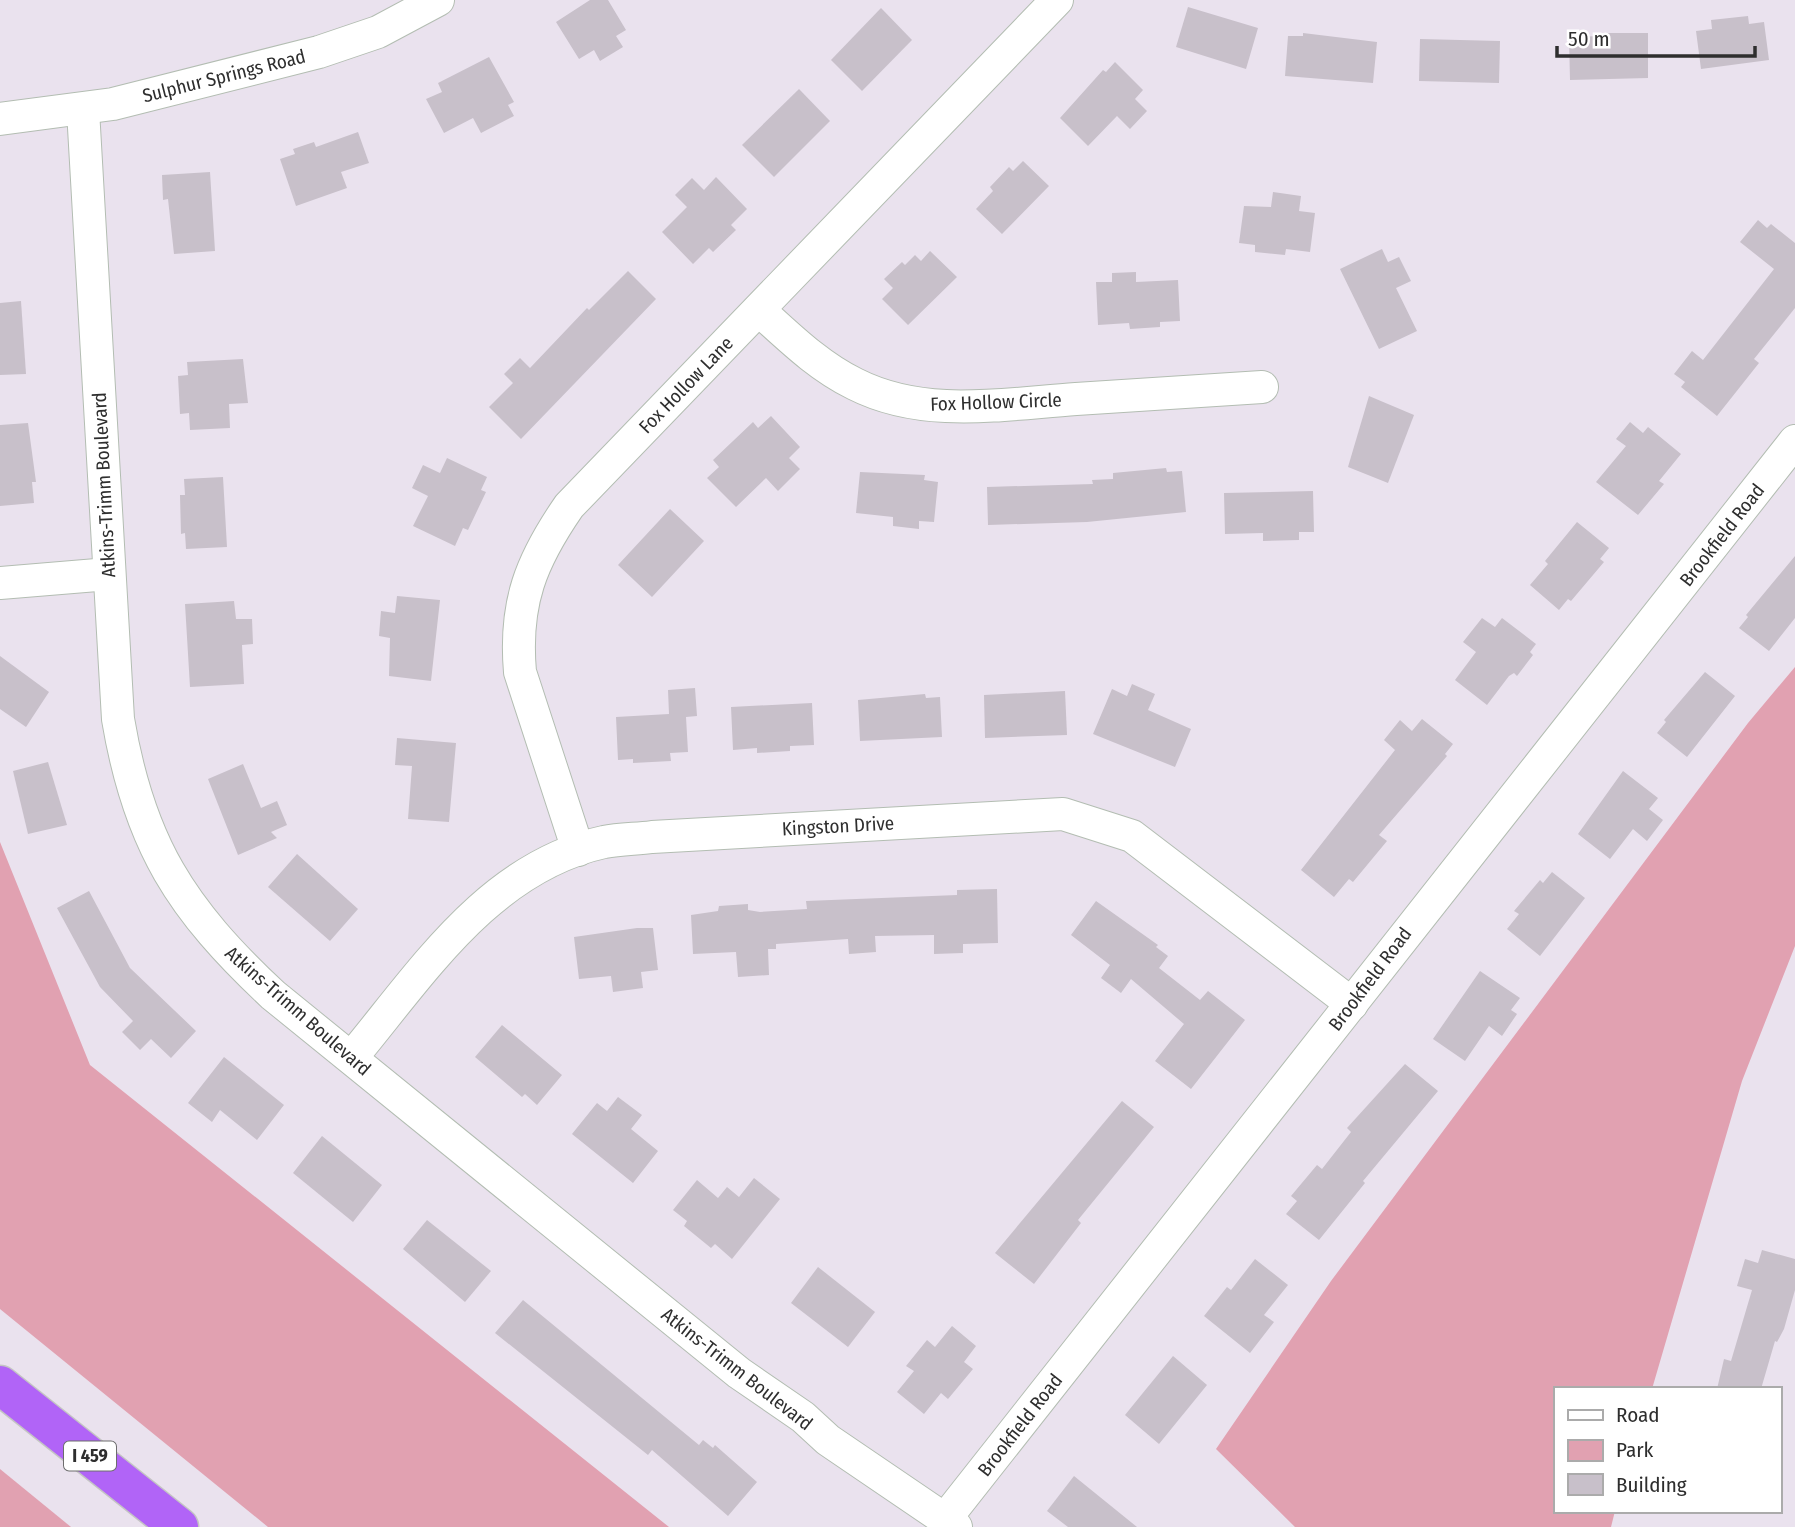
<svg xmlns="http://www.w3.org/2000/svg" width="1795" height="1527" font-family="'Fira Sans Condensed',sans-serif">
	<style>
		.green { fill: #e1a1b1 }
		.building { fill: #c8c0ca }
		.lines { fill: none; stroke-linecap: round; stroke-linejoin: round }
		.minor-casing { stroke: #b3bdb2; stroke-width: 34 }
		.highway-casing { stroke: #c4c4c4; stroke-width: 41 }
		.minor { stroke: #fff; stroke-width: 32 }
		.highway { stroke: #b164f7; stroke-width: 38 }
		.labels { text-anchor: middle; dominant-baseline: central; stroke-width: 7; stroke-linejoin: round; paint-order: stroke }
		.shield { fill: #fff; stroke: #6d6d6d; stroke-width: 2 }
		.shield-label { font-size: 18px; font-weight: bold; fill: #2e2e2e }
		.street-label { font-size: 19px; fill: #2e2e2e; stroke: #fff }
	</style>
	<rect width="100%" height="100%" fill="#eae2ee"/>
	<g class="green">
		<polygon points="1795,667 1795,946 1742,1081 1652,1389 1555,1389 1555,1511 1615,1511 1611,1527 1295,1527 1216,1449 1331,1281 1748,723"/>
		<polygon points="0,842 90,1065 669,1527 268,1527 0,1309"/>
		<polygon points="0,1469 71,1527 0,1527"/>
	</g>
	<g class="building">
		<polygon points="590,0 608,0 626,30 616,36 623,47 600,61 594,50 579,59 556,22"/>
		<polygon points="1188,7 1258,28 1246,69 1176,47"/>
		<polygon points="881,8 912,40 862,91 831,60"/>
		<polygon points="1748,16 1749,24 1764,22 1769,60 1701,69 1696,31 1712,29 1711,20"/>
		<polygon points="1303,33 1377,42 1373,83 1285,76 1288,36 1303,36"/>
		<polygon points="1603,33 1648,33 1648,78 1570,80 1569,37 1603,36"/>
		<polygon points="1420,39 1500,41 1499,83 1419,81"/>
		<polygon points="489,57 514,102 508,105 514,116 481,133 473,118 444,133 426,99 442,92 438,83"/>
		<polygon points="1115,62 1143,90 1135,99 1147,111 1130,129 1117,116 1088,146 1060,118 1103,70 1106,72"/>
		<polygon points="799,89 830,121 774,177 742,145"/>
		<polygon points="358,132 369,163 341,172 347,188 296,206 280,159 295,154 293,149 314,142 316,147"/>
		<polygon points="1023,161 1049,186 1002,234 976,209 993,191 990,187 1009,167 1013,171"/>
		<polygon points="210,172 215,251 174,254 168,199 163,200 162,175"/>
		<polygon points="716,177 747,209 731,225 736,230 713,252 709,248 693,264 662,232 687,207 675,195 692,178 704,190"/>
		<polygon points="1273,192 1301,196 1299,211 1315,213 1310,252 1286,249 1285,255 1255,252 1255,245 1239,243 1244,206 1271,207"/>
		<polygon points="1758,220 1767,228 1771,224 1795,243 1795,308 1754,359 1759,363 1717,416 1681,387 1685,382 1674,374 1692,351 1703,360 1774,269 1740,242"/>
		<polygon points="1382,249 1388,262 1399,257 1411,281 1396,288 1417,331 1379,349 1340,269"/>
		<polygon points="930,251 957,277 908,325 882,299 893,288 884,279 902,262 905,265 915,255 921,261"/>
		<polygon points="628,271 656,299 521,439 489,407 513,383 504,374 520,358 530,368 587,308 589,310"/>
		<polygon points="1136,272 1136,282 1178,280 1180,321 1160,322 1160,327 1130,329 1129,323 1098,325 1096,282 1112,282 1112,273"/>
		<polygon points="21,301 26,374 0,375 0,303"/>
		<polygon points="243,359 248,403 229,404 230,428 190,430 189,413 180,414 178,376 188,375 187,362"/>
		<polygon points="1369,396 1414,415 1388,483 1348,467"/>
		<polygon points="771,416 800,447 789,458 800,469 778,491 766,478 736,507 707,478 719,467 713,460 753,422 758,428"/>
		<polygon points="1630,422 1643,433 1648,427 1681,454 1659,481 1664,484 1638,515 1596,482 1626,446 1616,439"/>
		<polygon points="28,423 36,482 32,482 34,503 0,506 0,425"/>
		<polygon points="447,458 487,477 481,490 486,492 468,530 463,528 455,546 413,526 428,496 412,488 423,465 440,473"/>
		<polygon points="1166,468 1167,472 1182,471 1186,512 1087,522 988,525 987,487 1093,484 1092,480 1113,479 1113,473"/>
		<polygon points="860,472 925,475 924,480 938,482 934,522 919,521 919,529 893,526 893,517 856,513"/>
		<polygon points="223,477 227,547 186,549 185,533 181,534 180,495 185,495 184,479"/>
		<polygon points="1313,491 1314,532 1299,532 1299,540 1263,541 1263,533 1225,534 1224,493"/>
		<polygon points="670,509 704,541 652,597 618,565"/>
		<polygon points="1577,522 1609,548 1600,559 1604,562 1571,601 1568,599 1559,610 1530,585 1548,564 1545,561"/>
		<polygon points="1795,556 1795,618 1769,651 1739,628 1748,617 1746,615"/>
		<polygon points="397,596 440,600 431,681 389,676 390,638 379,636 381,611 395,613"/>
		<polygon points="234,601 236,619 252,619 253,644 242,645 244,684 190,687 185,604"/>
		<polygon points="1482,618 1495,627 1502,618 1536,644 1530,652 1533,655 1517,676 1514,673 1509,676 1487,705 1455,680 1476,652 1463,642"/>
		<polygon points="0,656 49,692 26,727 0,709"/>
		<polygon points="1705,672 1735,696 1687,757 1657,733 1666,722 1664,720"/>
		<polygon points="1132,684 1155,694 1148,710 1191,729 1175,767 1093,734 1112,689 1127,696"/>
		<polygon points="695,688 697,716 686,717 688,752 670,753 671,761 633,763 633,759 618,760 616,717 669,714 668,690"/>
		<polygon points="1065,691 1067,735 985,738 984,695"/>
		<polygon points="925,694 926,698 940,697 942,737 860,741 858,700"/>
		<polygon points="812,703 814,745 790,746 790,751 757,753 757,748 733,750 731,707"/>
		<polygon points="1422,719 1453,744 1445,754 1447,756 1379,835 1387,841 1353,882 1349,879 1334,897 1301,870 1395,750 1384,740 1400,720 1412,731"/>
		<polygon points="397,738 456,743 449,822 408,819 412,766 395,765"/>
		<polygon points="48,762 67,825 28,834 13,771"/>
		<polygon points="243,764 261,808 277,801 287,825 271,832 277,838 238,855 208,779"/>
		<polygon points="1623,771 1658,798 1649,809 1663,820 1647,841 1633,829 1610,859 1578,834"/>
		<polygon points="297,854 358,909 330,941 268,887"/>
		<polygon points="1552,872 1585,898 1540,956 1507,929 1519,914 1514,911 1540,880 1543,883"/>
		<polygon points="997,889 998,943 963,944 963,953 934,954 934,935 875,936 876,952 849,954 848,939 776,944 776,949 768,949 769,975 738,977 736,952 693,954 691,915 718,911 719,906 748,904 748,910 760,912 807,909 806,901 957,895 957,890"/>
		<polygon points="89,891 130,968 196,1031 171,1058 151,1039 140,1050 122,1032 133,1021 100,987 57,908"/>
		<polygon points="1096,901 1158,945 1156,947 1168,956 1159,968 1200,1000 1208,991 1245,1020 1191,1089 1155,1061 1184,1024 1131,979 1121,993 1101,978 1110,965 1071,935"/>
		<polygon points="637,928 653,928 658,970 641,972 643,988 613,992 611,976 579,979 574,937"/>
		<polygon points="1480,971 1520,998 1511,1010 1517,1014 1502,1036 1489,1026 1465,1061 1433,1039"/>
		<polygon points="502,1025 562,1075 537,1105 525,1094 522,1097 475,1057"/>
		<polygon points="224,1057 284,1105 257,1140 220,1110 212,1122 188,1103"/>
		<polygon points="1405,1064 1438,1091 1363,1181 1365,1183 1319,1240 1286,1214 1297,1201 1291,1196 1317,1165 1322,1169 1351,1132 1347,1128"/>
		<polygon points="618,1097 642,1115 631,1129 658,1151 633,1183 572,1134 597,1103 607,1111"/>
		<polygon points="1122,1101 1154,1127 1078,1220 1081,1223 1034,1284 995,1253"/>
		<polygon points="322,1136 382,1185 353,1222 293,1173"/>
		<polygon points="754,1178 780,1199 732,1259 715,1244 711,1248 684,1226 687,1221 673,1210 697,1180 718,1198 727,1187 739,1197"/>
		<polygon points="427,1220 491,1271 465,1302 403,1249"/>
		<polygon points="1762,1250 1795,1259 1795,1290 1784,1329 1777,1342 1775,1341 1761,1389 1717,1389 1724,1359 1731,1361 1752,1290 1737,1286 1745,1259 1758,1263"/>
		<polygon points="1255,1259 1288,1285 1264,1315 1274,1322 1250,1353 1204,1316 1227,1287 1231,1290"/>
		<polygon points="818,1267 875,1312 848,1347 791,1303"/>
		<polygon points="523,1300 699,1445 703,1440 713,1448 715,1445 757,1482 728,1516 652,1450 648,1455 495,1333"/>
		<polygon points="952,1326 976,1346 964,1362 973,1369 948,1399 941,1393 924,1414 897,1392 914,1371 906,1366 927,1340 935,1347"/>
		<polygon points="1173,1356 1207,1385 1159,1444 1125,1415"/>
		<polygon points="1074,1476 1137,1527 1068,1527 1047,1511"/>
	</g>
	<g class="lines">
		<g class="minor-casing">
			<g id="minor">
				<path d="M83,110L118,719C139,844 181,909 273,995L739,1373L803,1417L828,1440L956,1527"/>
				<polyline points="0,119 113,104 319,52 378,32 438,0"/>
				<path d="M759,310C789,337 818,366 855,384C924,419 1003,404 1076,399C1138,395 1200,391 1262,387"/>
				<polyline points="0,583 109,574"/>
				<path d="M578,850L520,672C514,603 531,561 569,506L1057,0"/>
				<path d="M352,1057C422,973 489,867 604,842C620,839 637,839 652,837L1063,814L1132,836L1352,1004"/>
				<polyline points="946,1518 1795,441"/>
			</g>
		</g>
		<g class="highway-casing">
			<polyline id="highway" points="0,1385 179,1527"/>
		</g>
		<use href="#minor" class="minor"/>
		<use href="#highway" class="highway"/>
	</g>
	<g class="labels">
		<rect class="shield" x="64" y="1441.5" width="52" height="29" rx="5"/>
		<g class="shield-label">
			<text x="90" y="1456">I 459</text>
		</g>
		<g class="street-label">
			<text transform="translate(224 76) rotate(-14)">Sulphur Springs Road</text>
			<text transform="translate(686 385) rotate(-46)">Fox Hollow Lane</text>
			<text transform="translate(996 402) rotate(-2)">Fox Hollow Circle</text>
			<text transform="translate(104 485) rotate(-93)">Atkins-Trimm Boulevard</text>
			<text transform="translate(1722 535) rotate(-52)">Brookfield Road</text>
			<text transform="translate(838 826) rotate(-3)">Kingston Drive</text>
			<text transform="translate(1370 979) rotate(-53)">Brookfield Road</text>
			<text transform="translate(298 1011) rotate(41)">Atkins-Trimm Boulevard</text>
			<text transform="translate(737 1369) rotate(38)">Atkins-Trimm Boulevard</text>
			<text transform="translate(1020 1425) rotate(-52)">Brookfield Road</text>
		</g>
	</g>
	<rect x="1554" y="1387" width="228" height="126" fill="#ffffff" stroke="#ababab" stroke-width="2"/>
	<rect x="1568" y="1410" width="35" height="10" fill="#ffffff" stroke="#ababab" stroke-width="2"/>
	<text x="1616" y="1422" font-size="21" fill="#2e2e2e">Road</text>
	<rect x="1568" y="1440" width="35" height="21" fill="#e1a1b1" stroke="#ababab" stroke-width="2"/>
	<text x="1616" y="1457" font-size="21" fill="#2e2e2e">Park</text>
	<rect x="1568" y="1474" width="35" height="21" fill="#c8c0ca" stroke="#ababab" stroke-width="2"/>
	<text x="1616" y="1492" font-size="21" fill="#2e2e2e">Building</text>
	<path d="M1557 46v10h198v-10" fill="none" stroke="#2e2e2e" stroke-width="3.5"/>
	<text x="1568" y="46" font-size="21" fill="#2e2e2e" stroke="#ffffff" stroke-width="5" paint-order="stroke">50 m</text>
</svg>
